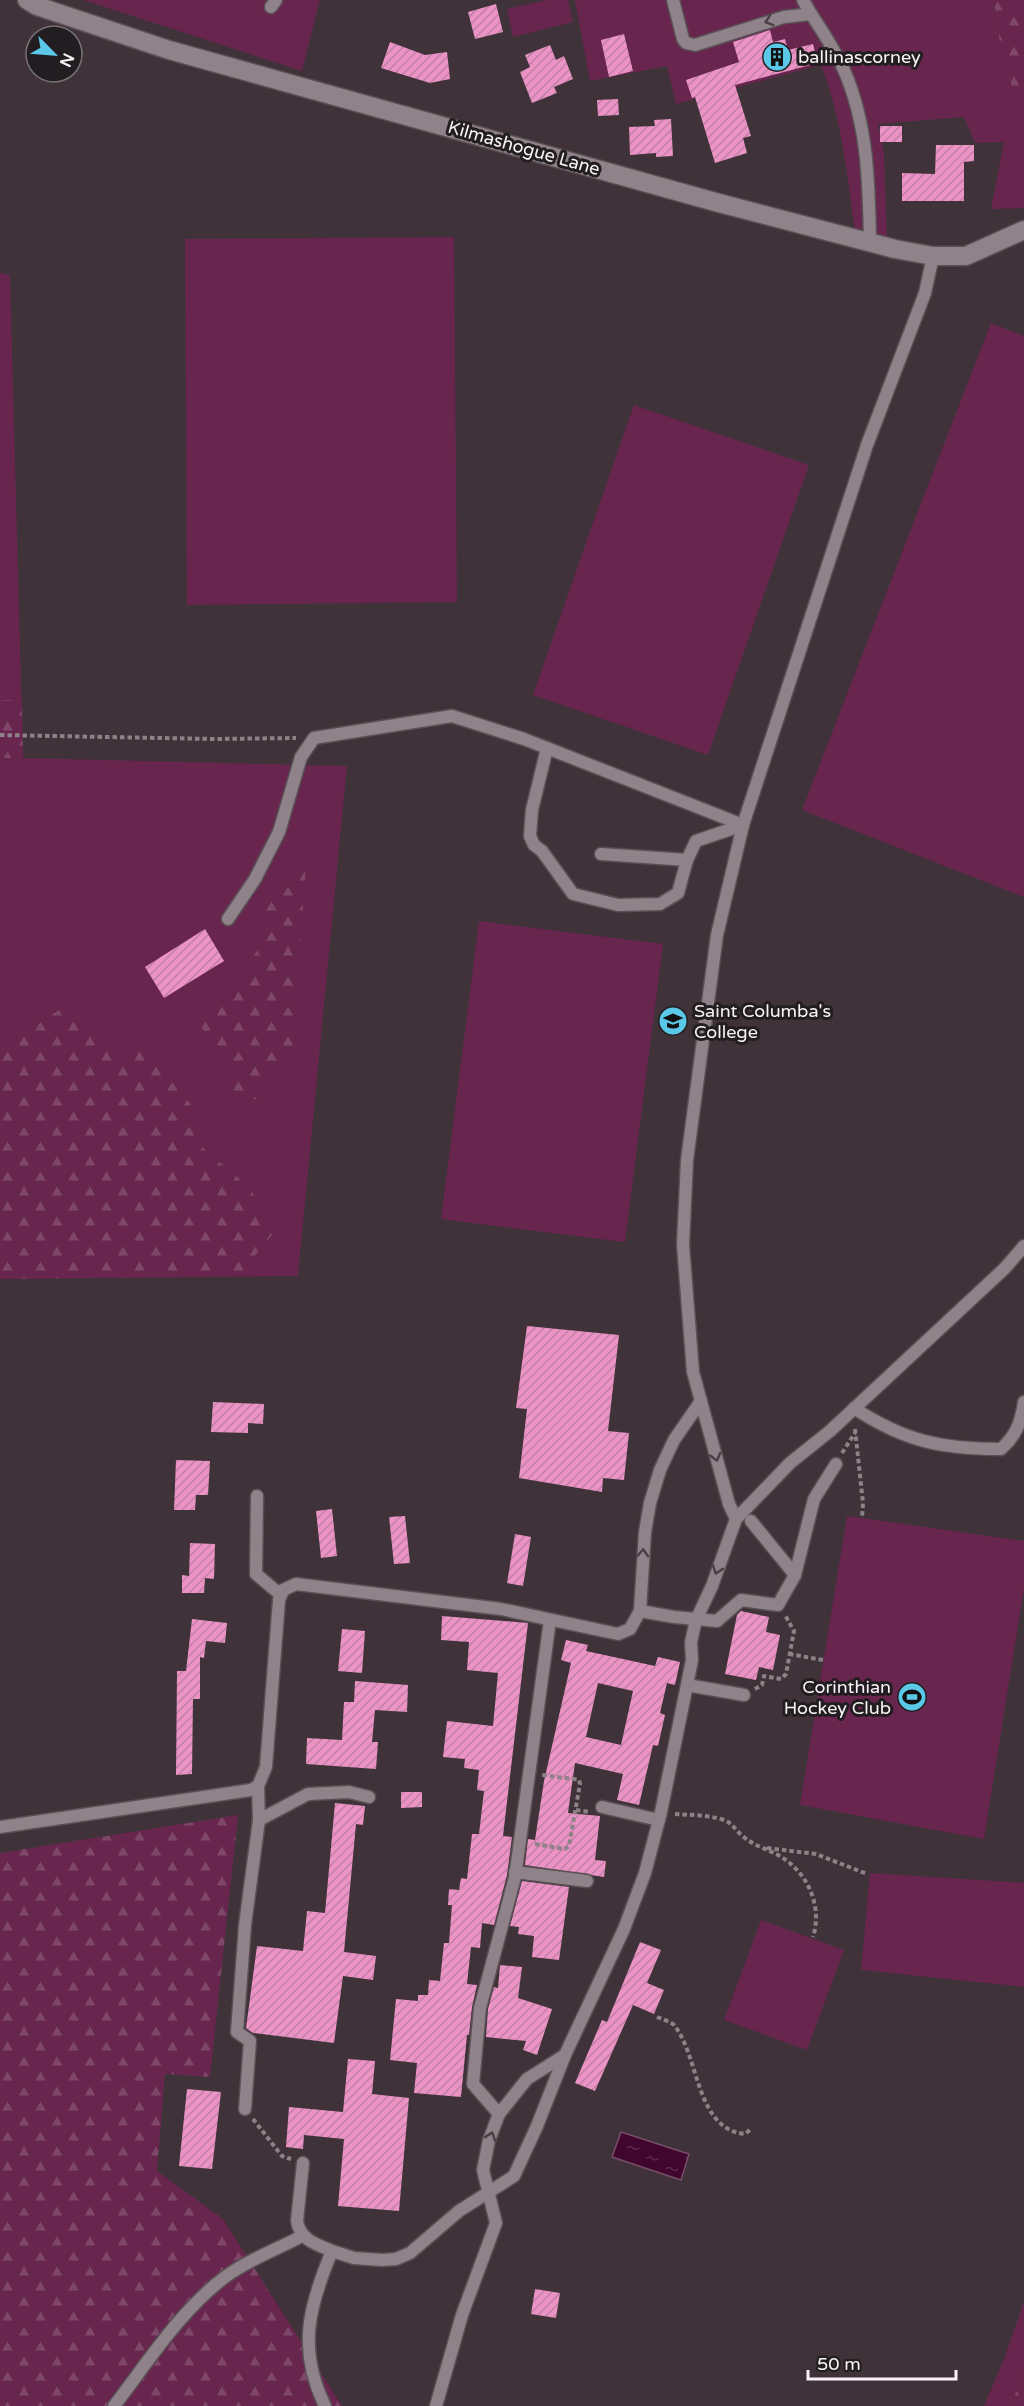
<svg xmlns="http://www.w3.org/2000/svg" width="1024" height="2406" font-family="'Varela Round',sans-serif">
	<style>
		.grass { fill: #68264f }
		.forest { fill: url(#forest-firs) }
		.water { fill: url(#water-ripples); stroke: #784d69; stroke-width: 1.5 }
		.building { fill: url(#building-hatch); fill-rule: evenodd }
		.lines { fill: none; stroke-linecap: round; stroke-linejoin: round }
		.lane-casing { stroke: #594f54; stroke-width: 15 }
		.street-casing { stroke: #594f54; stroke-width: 21 }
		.path { stroke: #8c8287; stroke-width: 4; stroke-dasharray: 4.5 3; stroke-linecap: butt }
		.lane { stroke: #8f8289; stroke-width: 12 }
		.street { stroke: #8f8289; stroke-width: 18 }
		.oneway { stroke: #484045 }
		.labels { text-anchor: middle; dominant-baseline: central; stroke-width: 6; stroke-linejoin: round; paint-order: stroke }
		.poi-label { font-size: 18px; fill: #f9f2f6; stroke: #221d20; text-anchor: start }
		.street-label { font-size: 18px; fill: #f9f2f6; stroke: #221d20 }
	</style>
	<defs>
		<pattern id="forest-firs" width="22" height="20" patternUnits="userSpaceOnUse" patternTransform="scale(1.5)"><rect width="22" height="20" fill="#68264f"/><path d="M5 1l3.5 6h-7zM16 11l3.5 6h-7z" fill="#7e4669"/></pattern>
		<pattern id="water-ripples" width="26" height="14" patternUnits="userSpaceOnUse" patternTransform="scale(1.5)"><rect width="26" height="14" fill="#40062d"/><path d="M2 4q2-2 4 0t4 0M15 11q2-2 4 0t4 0" fill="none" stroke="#5c2b4c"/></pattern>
		<pattern id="building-hatch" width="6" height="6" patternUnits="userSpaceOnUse" patternTransform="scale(1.5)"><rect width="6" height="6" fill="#ea93c4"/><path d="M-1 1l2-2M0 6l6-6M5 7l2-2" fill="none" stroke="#c280a6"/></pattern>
	</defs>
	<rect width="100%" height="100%" fill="#3f3339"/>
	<g class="grass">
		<polygon points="83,0 320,0 302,71"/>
		<polygon points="546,0 568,0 573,22 513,37 507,9"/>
		<path d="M575,0H994L999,36L1024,0V208L991,209L1004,142L975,143L964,117L878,124L884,153L887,240L855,231C847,175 842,119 821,65L676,104L667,66L590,81Z"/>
		<polygon points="454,237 457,602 187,605 185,239"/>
		<polygon points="0,273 10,275 23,758 347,766 298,1276 0,1279"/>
		<polygon points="991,323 1024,336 1024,897 802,810"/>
		<polygon points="634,405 809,465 708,755 533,695"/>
		<polygon points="479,921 663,944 625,1242 441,1219"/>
		<polygon points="847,1516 1024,1541 1024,1588 984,1839 800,1805"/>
		<polygon points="870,1873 1024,1883 1024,1987 861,1970"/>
		<polygon points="761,1920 844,1950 807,2050 724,2020"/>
		<polygon points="1024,2302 1024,2370 1011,2406 984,2406 1004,2359"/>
	</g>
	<g class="forest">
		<polygon points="994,0 1024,0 1024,132 1000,42"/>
		<polygon points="0,700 22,700 23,758 0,758"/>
		<polygon points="306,865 292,1060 266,1075 258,1100 233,1095 233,1072 219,1057 193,1012 227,992 259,948 264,888"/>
		<polygon points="64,1007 113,1044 145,1050 197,1112 202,1147 251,1189 272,1235 238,1276 0,1279 0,1048"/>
		<polygon points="238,1815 210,2077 165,2074 157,2171 223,2219 342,2406 0,2406 0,1853"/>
		<polygon points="1024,2370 1024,2406 1011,2406"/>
	</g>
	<polygon class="water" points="621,2132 689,2154 681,2180 612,2157"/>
	<g class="building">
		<polygon points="496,4 503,32 475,39 468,12"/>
		<polygon points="770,30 773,42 785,39 788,50 813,44 818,63 735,85 751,136 743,138 747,153 715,163 695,97 692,98 686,80 739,62 733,42"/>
		<polygon points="624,34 633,71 609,77 601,40"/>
		<polygon points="390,42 425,55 447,52 450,79 430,83 381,68"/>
		<polygon points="550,45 556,60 564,56 573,79 554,87 557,93 532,103 520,72 530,67 525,55"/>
		<polygon points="618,99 619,115 598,116 597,100"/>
		<polygon points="671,119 673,156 656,157 656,153 630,155 629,127 655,126 654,120"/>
		<rect x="880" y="126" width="22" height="16"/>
		<polygon points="936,145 974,145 974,161 964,162 964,201 902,201 902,173 935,174"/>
		<polygon points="205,929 224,961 164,998 145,967"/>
		<polygon points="527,1326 619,1335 608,1431 629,1433 624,1480 603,1478 602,1492 519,1478 527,1409 516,1408"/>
		<polygon points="213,1402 264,1404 263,1424 248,1423 248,1433 211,1432"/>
		<polygon points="176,1460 210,1461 208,1495 196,1495 195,1510 174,1510"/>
		<polygon points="332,1509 337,1556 321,1558 316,1511"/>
		<polygon points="405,1516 410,1563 394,1564 389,1517"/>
		<polygon points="515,1534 531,1537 523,1586 507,1583"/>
		<polygon points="190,1543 215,1544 214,1579 205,1578 204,1593 182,1593 182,1575 189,1576"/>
		<polygon points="741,1611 769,1617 766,1632 780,1635 773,1670 759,1667 756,1680 725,1674 737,1615"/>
		<polygon points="442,1616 528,1623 503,1836 512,1837 507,1875 494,1925 482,1923 480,1948 471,1947 467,1984 477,1985 472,2007 469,2035 467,2035 461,2097 414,2093 417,2063 390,2060 396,1999 418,2001 418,1995 428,1995 429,1980 440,1981 444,1943 449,1943 452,1905 448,1905 449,1889 459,1890 461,1878 467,1879 472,1834 479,1834 484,1791 477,1790 479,1770 464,1768 465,1759 443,1757 447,1721 493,1726 498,1673 467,1670 469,1642 441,1640"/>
		<polygon points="192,1619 227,1623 225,1643 206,1641 204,1658 200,1657 200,1699 193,1699 192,1774 176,1775 177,1671 186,1671"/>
		<polygon points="342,1629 365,1631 362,1673 338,1671"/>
		<path d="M566,1640L588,1645L586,1651L655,1666L658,1657L680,1662L675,1685L667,1683L660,1713L665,1715L658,1746L653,1745L639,1805L617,1800L623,1774L575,1763L568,1813L600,1816L595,1860L606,1861L604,1877L525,1865L528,1839L535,1840L544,1781L571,1663L561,1660ZM598,1683L633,1691L621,1745L586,1737Z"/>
		<polygon points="355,1681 408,1685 407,1712 375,1710 372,1742 378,1742 376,1769 306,1764 307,1738 342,1740 344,1702 354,1702"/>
		<polygon points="401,1792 422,1792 422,1807 401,1808"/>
		<polygon points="335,1803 365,1806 363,1825 356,1824 344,1952 376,1956 373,1980 343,1976 334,2043 253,2033 246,2028 257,1946 303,1951 307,1911 325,1913"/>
		<polygon points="522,1881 569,1887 559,1960 532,1957 534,1936 518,1934 519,1927 510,1926"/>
		<polygon points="640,1942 661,1950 647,1983 664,1990 654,2014 633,2005 595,2091 575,2083 602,2020 607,2022"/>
		<polygon points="500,1965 522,1967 518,1998 552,2009 537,2055 523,2050 526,2041 486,2037 488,2009 494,1987 498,1988"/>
		<polygon points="348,2059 375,2061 372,2094 409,2098 399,2211 338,2206 344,2139 304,2135 303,2149 286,2147 289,2107 343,2112"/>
		<polygon points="187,2089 221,2092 212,2169 179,2166"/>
		<polygon points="535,2289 560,2293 556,2318 531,2314"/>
	</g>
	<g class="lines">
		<g class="lane-casing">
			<g id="lane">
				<polyline points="673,0 683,39 686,43 695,45 784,17 811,14 803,0"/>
				<polyline points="271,7 276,0"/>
				<path d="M811,14C823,32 835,50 844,70C868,125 869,184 870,243"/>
				<polyline points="547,748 532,810 530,836 534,845 542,851 573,894 618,905 660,904 678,893 687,860 696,841 743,825"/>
				<polyline points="601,854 687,860"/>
				<polyline points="228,919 255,879 279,832 301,757 314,738 452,716 524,739 743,825"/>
				<path d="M854,1408C904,1441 941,1449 1001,1449C1016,1436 1021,1422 1024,1402"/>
				<polyline points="257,1496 256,1574 281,1595"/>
				<polyline points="736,1519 729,1504 693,1372 683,1245 687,1160 717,935 743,825 867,445 925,293 933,256"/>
				<polyline points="751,1521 795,1575"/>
				<polyline points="640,1611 674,1617 717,1621 741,1600 778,1605 795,1575 814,1499 836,1464"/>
				<polyline points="687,1685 744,1695"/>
				<polyline points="602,1807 659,1820"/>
				<polyline points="259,1820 308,1794 349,1792 369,1797"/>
				<polyline points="0,1827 251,1790 258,1786 266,1767 279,1600 283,1590 296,1584 501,1609 618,1634 630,1629 640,1611 645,1532 650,1503 660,1470 674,1440 701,1401"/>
				<polyline points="515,1872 587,1881"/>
				<polyline points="245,2109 250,2041 237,2032 245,1925 259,1820 258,1786"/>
				<polyline points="499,2114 473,2084 480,2008 515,1877 550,1620"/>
				<path d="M303,2163L297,2221C300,2240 316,2244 332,2251"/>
				<path d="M114,2406C148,2362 180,2311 225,2277C249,2259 276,2250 302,2236"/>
				<path d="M325,2406C297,2349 309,2306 332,2251L354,2258L382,2260L396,2259L410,2253L459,2211L514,2176L537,2126L565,2055L624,1929L645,1873L661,1812L687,1685L692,1660L691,1642L696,1620L712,1586L736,1519L790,1463L830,1431L1005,1268L1024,1246"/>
				<polyline points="436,2406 462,2315 496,2223 483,2170 489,2140 499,2114 527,2079 565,2055"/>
			</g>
		</g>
		<g class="street-casing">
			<polyline id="street" points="27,0 37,6 169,50 719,203 895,249 933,256 966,256 1024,230"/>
		</g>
		<g class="path">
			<polyline points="0,735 214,739 296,738"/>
			<polyline points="855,1429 863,1503 862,1518"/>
			<polyline points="842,1453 855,1433"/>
			<polyline points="789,1654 823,1660"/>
			<polyline points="755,1689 762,1685 764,1676 781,1679 786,1674 794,1631 785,1615"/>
			<polyline points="576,1810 590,1812"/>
			<path d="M675,1814C690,1815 706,1815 721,1819C733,1822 736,1832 745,1838C755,1846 767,1849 778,1855C807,1871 823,1905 813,1937"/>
			<polyline points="535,1844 565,1849 569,1846 580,1784 579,1780 574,1779 542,1775"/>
			<polyline points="767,1848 816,1854 867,1874"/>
			<path d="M657,2017C662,2019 671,2022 674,2025C700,2057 695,2129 745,2134L751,2129"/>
			<polyline points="253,2119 282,2156 291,2159"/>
		</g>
		<use href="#lane" class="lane"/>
		<use href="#street" class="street"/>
	</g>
	<defs><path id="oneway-chevron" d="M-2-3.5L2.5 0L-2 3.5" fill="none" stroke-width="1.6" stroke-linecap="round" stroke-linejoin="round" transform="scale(1.5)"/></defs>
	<g class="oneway">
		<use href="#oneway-chevron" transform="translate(769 21) rotate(162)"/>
		<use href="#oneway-chevron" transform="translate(716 1457) rotate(75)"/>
		<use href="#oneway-chevron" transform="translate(643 1553) rotate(-87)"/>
		<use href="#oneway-chevron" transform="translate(717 1570) rotate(109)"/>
		<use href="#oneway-chevron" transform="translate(491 2136) rotate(-71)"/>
	</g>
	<defs>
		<g id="building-disc" transform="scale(1.5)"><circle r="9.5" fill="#5ac8e6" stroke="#221d20"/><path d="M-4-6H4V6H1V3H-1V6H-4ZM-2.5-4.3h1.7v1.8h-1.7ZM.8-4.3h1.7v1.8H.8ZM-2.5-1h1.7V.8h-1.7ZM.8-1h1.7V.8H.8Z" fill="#111"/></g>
		<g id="school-disc" transform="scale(1.5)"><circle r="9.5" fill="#5ac8e6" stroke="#221d20"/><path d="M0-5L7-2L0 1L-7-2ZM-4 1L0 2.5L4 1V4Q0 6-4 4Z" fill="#111"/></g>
		<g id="stadium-disc" transform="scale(1.5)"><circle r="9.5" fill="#5ac8e6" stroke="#221d20"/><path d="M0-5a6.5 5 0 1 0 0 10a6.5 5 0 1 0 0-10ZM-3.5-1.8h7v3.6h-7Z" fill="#111"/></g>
	</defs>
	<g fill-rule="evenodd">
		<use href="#building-disc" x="777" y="57"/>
		<use href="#school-disc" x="673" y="1021"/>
		<use href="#stadium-disc" x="912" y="1697"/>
	</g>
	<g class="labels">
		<g class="poi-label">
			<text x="798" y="57">ballinascorney</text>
			<text x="694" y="1011">Saint Columba's<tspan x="694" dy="21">College</tspan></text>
			<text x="891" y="1687" text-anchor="end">Corinthian<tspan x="891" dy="21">Hockey Club</tspan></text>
		</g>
		<g class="street-label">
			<text transform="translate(524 148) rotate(16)">Kilmashogue Lane</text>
		</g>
	</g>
	<g transform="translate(54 54) rotate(115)"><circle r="28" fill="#221d20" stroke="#787276" stroke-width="1.5"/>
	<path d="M0-4.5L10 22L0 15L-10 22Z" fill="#5ac8e6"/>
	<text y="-9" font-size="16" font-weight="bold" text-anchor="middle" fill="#f9f2f6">N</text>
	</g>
	<path d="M808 2370v9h148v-9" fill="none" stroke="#f9f2f6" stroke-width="3"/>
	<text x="817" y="2370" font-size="18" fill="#f9f2f6" stroke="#221d20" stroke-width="4.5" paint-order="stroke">50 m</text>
</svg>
